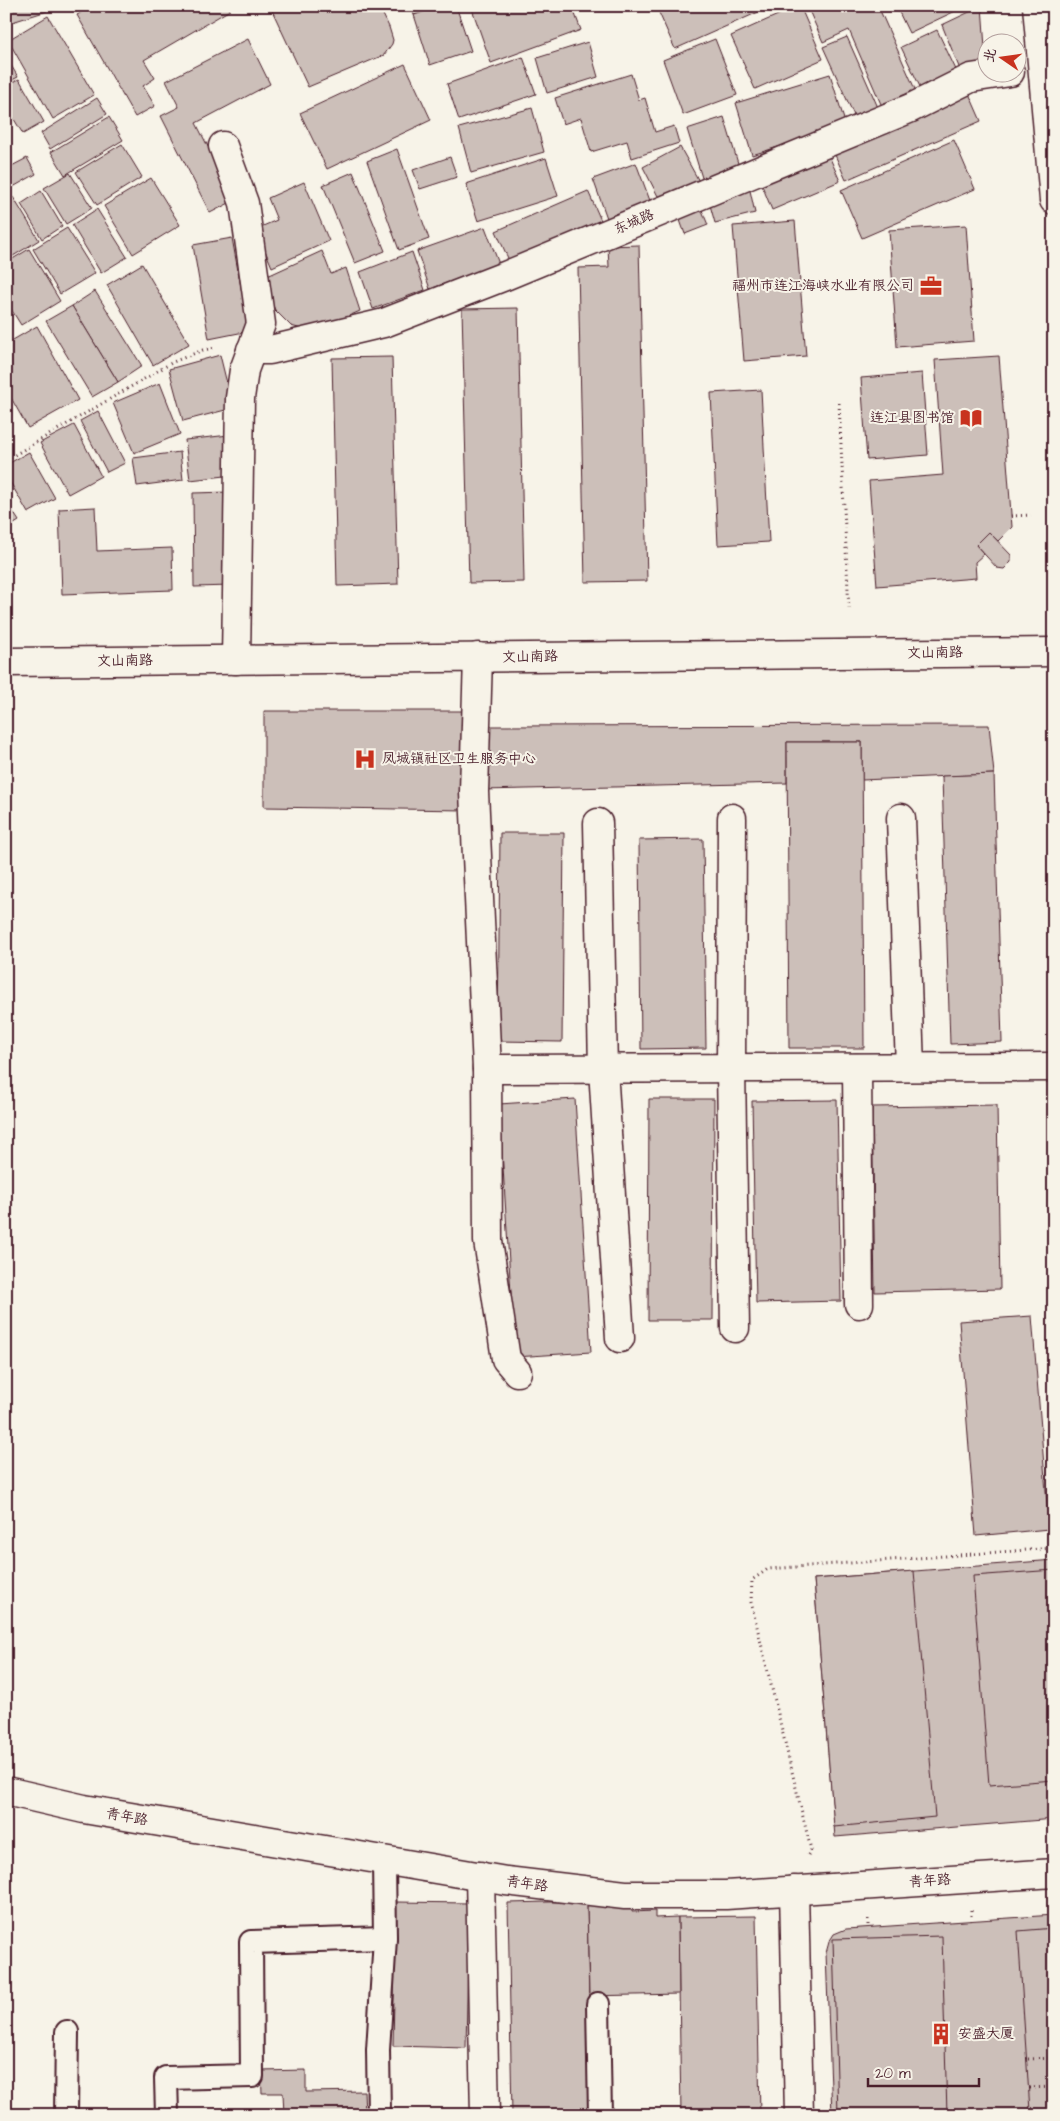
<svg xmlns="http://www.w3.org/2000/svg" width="1060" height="2121" font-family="'Architects Daughter','LXGW WenKai TC',sans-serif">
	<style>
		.building { fill: #ccbfb9; stroke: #4a1f2b }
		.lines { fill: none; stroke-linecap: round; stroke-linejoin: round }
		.lane-casing { stroke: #4a1f2b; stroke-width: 26 }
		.street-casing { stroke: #4a1f2b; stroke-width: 31 }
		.secondary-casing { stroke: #4a1f2b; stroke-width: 31 }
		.path { stroke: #4a1f2b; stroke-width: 3; stroke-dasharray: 1 4; stroke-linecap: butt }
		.lane { stroke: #f7f3e8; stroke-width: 22 }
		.street { stroke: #f7f3e8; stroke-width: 28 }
		.secondary { stroke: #f7f3e8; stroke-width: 28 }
		.labels { text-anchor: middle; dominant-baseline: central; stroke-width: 4; stroke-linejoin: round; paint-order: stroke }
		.street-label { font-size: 14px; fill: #4a1f2b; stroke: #f7f3e8 }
		.poi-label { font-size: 14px; fill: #4a1f2b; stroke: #f7f3e8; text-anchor: end }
	</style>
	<rect width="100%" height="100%" fill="#f7f3e8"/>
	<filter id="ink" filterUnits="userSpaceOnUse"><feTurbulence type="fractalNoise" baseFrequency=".02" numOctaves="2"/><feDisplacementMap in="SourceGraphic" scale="10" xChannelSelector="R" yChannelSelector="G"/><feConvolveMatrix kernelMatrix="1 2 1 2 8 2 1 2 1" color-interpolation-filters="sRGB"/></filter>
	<g filter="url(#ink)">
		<g class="building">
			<polygon points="6,6 46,6 47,11 6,24"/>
			<polygon points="91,6 228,6 230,10 144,60 155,78 143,86 155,106 135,117 77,15"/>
			<polygon points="270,6 379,6 389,27 393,40 392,44 384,55 308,87"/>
			<polygon points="411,6 442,6 414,15"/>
			<polygon points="442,6 456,6 471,51 430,65 414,15"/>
			<polygon points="471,6 572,6 581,30 491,63"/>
			<polygon points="626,6 641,6 629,12"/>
			<polygon points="662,6 761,6 763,10 675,49 657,8"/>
			<polygon points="798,6 800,6 823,59 755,89 731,36"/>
			<polygon points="807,6 878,6 918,96 884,111 849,30 823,42"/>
			<polygon points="896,6 966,6 909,33"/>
			<polygon points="982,6 986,62 961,72 942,25"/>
			<polygon points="48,16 94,95 53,119 8,40"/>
			<polygon points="937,30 958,74 922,91 901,47"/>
			<polygon points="847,37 880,112 857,122 823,47"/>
			<polygon points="248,39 270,84 196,123 235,200 210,213 161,116 179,107 166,81"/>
			<polygon points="715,39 737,95 683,115 663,60"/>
			<polygon points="588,42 598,77 547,93 537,58"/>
			<polygon points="6,57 18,77 6,83"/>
			<polygon points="523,57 536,94 459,120 447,84"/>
			<polygon points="405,64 431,120 327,169 300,113"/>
			<polygon points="631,74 639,100 645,98 655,132 674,126 679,143 632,158 627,141 591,152 581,118 563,124 555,98"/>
			<polygon points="830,74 846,126 752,155 736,103"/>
			<polygon points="19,79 44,122 23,134 6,106 6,86"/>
			<polygon points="967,89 981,121 846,180 832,148"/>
			<polygon points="97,98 107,114 50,149 41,133"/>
			<polygon points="532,108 544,152 471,173 459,128"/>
			<polygon points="109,117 123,140 65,175 51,152"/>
			<polygon points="724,117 740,170 703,181 687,129"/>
			<polygon points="954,140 975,189 862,238 841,190"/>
			<polygon points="122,144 142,177 97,205 76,172"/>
			<polygon points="680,147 700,183 662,204 643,167"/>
			<polygon points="397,149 429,239 399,250 367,161"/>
			<polygon points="826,149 840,181 772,210 759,178"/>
			<polygon points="450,157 457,177 420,189 413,170"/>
			<polygon points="27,158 36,174 6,191 6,169"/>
			<polygon points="546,158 558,196 478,221 466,184"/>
			<polygon points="636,163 652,206 608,221 593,179"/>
			<polygon points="353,172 385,251 355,263 323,185"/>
			<polygon points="70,173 92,208 66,224 44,188"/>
			<polygon points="151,178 180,225 133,254 104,206"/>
			<polygon points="304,182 329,241 272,267 256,229 277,220 268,198"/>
			<polygon points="749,186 755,213 715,223 708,198"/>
			<polygon points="41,191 62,226 42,239 21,204"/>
			<polygon points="588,191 603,225 511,265 496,231"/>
			<polygon points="13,197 39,240 13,256 6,245 6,200"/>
			<polygon points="699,203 708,225 685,234 677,212"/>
			<polygon points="97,209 127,257 101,273 72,225"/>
			<polygon points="795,221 806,356 744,361 733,226"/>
			<polygon points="966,225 974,341 897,347 889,230"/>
			<polygon points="485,227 499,264 430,289 417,251"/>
			<polygon points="67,228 95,273 60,294 33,249"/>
			<polygon points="232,238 249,331 209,339 193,245"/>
			<polygon points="639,245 647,581 585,582 578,268 609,267 608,246"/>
			<polygon points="29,249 60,301 21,325 6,301 6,263"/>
			<polygon points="322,251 331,274 346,268 360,311 326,326 306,330 291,326 275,310 261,279"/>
			<polygon points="412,252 425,290 373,309 360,272"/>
			<polygon points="142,264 189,344 153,365 107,285"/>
			<polygon points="95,291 142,366 118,382 72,306"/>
			<polygon points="72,306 118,382 92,397 46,321"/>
			<polygon points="518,308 524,582 469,583 462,309"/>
			<polygon points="37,326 78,400 28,428 6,389 6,344"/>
			<polygon points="220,355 233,408 183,421 169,369"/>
			<polygon points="999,356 1012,527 998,541 989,532 976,545 984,554 975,562 976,578 877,586 869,481 943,475 935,360"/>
			<polygon points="392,357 398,584 337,586 332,358"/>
			<polygon points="922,373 928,455 867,460 861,378"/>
			<polygon points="160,383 180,434 134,453 113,403"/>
			<polygon points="761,390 769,542 718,545 711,393"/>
			<polygon points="98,411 125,463 107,472 80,421"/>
			<polygon points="74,425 101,476 68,494 40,443"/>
			<polygon points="229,435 234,475 190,480 185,440"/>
			<polygon points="29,452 55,498 28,513 6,475 6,465"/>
			<polygon points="180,452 183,480 137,486 133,458"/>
			<polygon points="229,492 231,586 194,587 193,493"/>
			<polygon points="6,501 19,521 6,529"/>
			<polygon points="95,507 97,551 172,548 173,590 62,594 59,509"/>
			<polygon points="989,532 1011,555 1011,562 1004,569 997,568 976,545"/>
			<polygon points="264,711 468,711 465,810 264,807"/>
			<polygon points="989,725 994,774 862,780 862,742 787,742 787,783 483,790 487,726"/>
			<polygon points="787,742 862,742 864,1048 789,1048"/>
			<polygon points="994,774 1002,1042 950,1044 942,776"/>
			<polygon points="500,833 564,833 562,1042 498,1041"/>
			<polygon points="703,839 706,1048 641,1049 639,840"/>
			<polygon points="575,1099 591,1352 515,1357 499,1104"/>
			<polygon points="649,1099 714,1099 713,1320 648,1320"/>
			<polygon points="837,1100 841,1301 756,1303 752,1101"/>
			<polygon points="997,1105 1000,1289 875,1292 872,1107"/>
			<polygon points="1032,1316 1049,1529 976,1536 959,1321"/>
			<polygon points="1054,1560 1054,1819 835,1837 814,1579"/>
			<polygon points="1054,1570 1054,1780 989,1785 973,1576"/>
			<polygon points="914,1571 935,1817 834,1827 814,1579"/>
			<polygon points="587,1901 591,2115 512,2115 508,1903"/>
			<polygon points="587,1901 632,1906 632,1912 655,1911 655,1918 678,1917 679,1994 589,1996"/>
			<polygon points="396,1902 469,1903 466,2048 393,2046"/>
			<polygon points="1054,1915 1054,2115 832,2115 826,1953 829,1942 834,1934 846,1929"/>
			<polygon points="756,1916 760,2115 681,2115 678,1917"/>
			<polygon points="1054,1928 1054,2110 1030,2111 1018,1931"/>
			<polygon points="942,1936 947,2115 838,2115 833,1939"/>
			<polygon points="306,2070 306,2092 364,2091 365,2115 284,2115 283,2093 262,2093 261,2071"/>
		</g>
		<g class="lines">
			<g class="lane-casing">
				<g id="lane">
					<polyline points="598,2004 600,2115"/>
					<polyline points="66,2115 67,2032"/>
					<polyline points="167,2115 166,2078 252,2076 251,1942 385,1938"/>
					<polyline points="379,2115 378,2050 385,1938 384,1861"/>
				</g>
			</g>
			<g class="street-casing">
				<g id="street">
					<polyline points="223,146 244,203 261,324 244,370 240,398 236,660"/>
					<polyline points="251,350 270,350 384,323 505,276 911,108 971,78 1010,72"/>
					<polyline points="478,657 474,792 487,1069 488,1241 506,1359 517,1372"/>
					<polyline points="732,818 731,1068 735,1328"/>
					<polyline points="901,818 910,1067"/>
					<polyline points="598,823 603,1069 620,1338"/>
					<polyline points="857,1068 859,1304"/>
					<polyline points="487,1069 1054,1067"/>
					<polyline points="480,1876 485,2115"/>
					<polyline points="794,1890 799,2115"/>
				</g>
			</g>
			<g class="secondary-casing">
				<g id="secondary">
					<polyline points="1037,6 1054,200"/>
					<polyline points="6,662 1054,652"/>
					<polyline points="6,1791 84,1809 506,1881 625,1895 726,1895 1054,1873"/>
				</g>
			</g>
			<g class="path">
				<polyline points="839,403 849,611"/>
				<polyline points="6,460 173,362 203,350 216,348"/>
				<polyline points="1011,516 1031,515"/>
				<polyline points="808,1855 811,1850 751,1602 752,1580 768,1569 1054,1548"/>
				<polyline points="971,1910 971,1921"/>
				<polyline points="868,1919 868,1928"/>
				<polyline points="1028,2059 1054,2058"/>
				<polyline points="1029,2088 1054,2087"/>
			</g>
			<use href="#lane" class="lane"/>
			<use href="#street" class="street"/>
			<use href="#secondary" class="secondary"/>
		</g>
	</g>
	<defs>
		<g id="office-bare" transform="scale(1.725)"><path d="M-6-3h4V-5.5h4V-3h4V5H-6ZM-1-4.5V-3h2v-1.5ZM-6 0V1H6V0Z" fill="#c8321e" stroke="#f7f3e8" stroke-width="2.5" paint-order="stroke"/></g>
		<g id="library-bare" transform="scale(1.725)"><path d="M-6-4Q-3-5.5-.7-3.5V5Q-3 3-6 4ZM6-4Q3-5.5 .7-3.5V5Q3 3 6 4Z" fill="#c8321e" stroke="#f7f3e8" stroke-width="2.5" paint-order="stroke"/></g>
		<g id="hospital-bare" transform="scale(1.725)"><path d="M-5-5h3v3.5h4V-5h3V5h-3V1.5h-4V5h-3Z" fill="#c8321e" stroke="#f7f3e8" stroke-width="2.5" paint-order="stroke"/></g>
		<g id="building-bare" transform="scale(1.725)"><path d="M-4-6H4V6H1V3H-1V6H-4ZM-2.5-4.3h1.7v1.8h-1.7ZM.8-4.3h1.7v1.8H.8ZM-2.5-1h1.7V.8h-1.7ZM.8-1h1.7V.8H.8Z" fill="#c8321e" stroke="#f7f3e8" stroke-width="2.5" paint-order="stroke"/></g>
	</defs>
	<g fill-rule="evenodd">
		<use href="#office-bare" x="931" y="286"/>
		<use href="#library-bare" x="971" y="418"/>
		<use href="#hospital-bare" x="365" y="759"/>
		<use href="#building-bare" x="941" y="2034"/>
	</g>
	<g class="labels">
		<g class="street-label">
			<text transform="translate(634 222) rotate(-23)">东城路</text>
			<text transform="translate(935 653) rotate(-1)">文山南路</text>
			<text transform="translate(530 657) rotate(-1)">文山南路</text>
			<text transform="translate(125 661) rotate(-1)">文山南路</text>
			<text transform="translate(127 1817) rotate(10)">青年路</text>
			<text transform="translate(930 1881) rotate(-4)">青年路</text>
			<text transform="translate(527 1884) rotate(8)">青年路</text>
		</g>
		<g class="poi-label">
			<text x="914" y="286">福州市连江海峡水业有限公司</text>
			<text x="954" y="418">连江县图书馆</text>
			<text x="382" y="759" text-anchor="start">凤城镇社区卫生服务中心</text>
			<text x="958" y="2034" text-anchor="start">安盛大厦</text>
		</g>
	</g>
	<rect width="1060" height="2121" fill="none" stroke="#f7f3e8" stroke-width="25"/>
	<rect x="12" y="12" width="1035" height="2096" fill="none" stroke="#4a1f2b" stroke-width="2" filter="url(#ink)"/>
	<g transform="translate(1002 58) rotate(283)"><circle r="24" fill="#f7f3e8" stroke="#b29e9c"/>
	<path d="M0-4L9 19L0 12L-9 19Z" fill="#c8321e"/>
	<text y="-8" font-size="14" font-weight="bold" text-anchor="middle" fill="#4a1f2b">北</text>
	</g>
	<path d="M868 2078v8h111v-8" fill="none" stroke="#4a1f2b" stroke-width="2.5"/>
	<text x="875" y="2078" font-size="15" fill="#4a1f2b" stroke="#f7f3e8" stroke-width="4" paint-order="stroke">20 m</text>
</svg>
